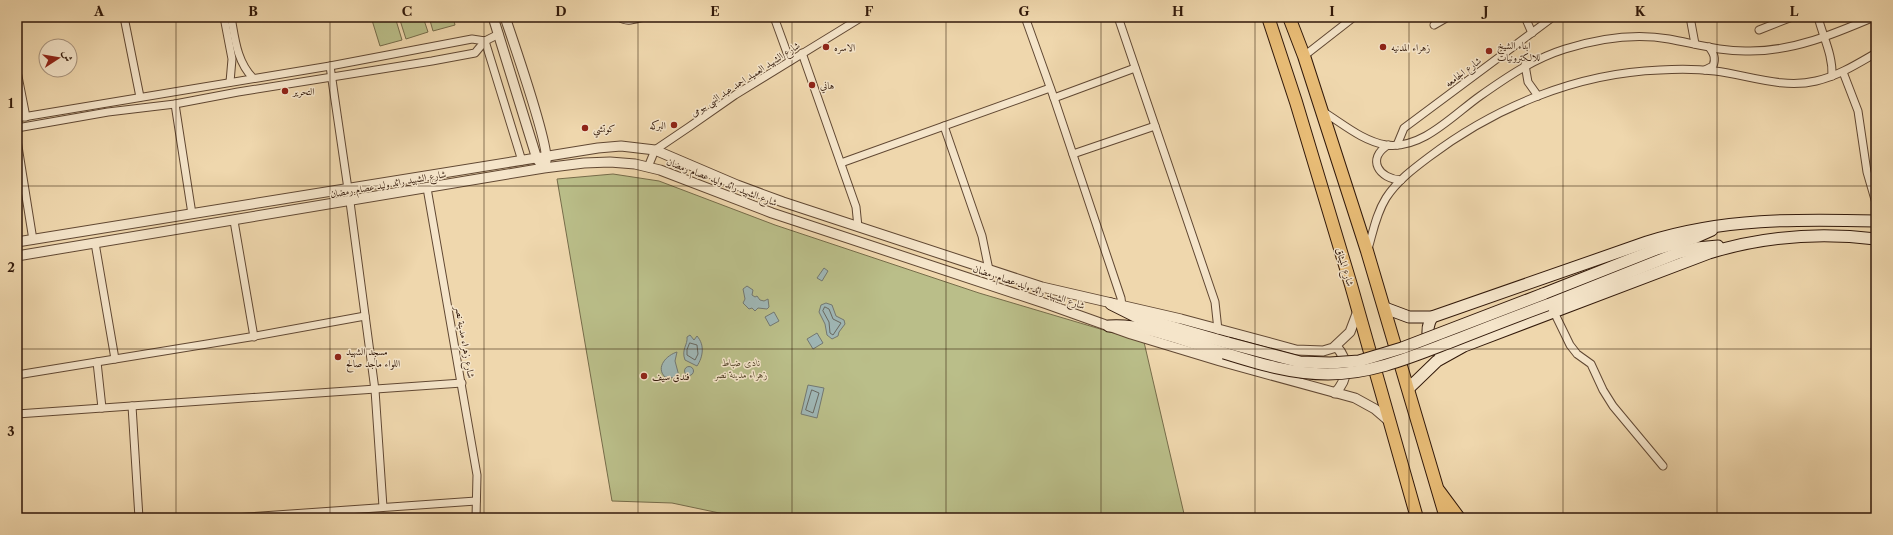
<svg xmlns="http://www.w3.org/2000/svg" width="1893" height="535" font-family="'Libre Caslon Text',Amiri,serif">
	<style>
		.green { fill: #babe89; stroke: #766c4a }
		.water { fill: #9fb7b6; stroke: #737871 }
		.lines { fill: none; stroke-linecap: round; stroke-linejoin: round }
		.shore { stroke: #686860; stroke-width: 1 }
		.minor-casing { stroke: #614833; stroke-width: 9 }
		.tertiary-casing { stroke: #614833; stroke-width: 11 }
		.secondary-casing { stroke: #32190a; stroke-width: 13 }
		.primary-casing { stroke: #32190a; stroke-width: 14 }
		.trunk-casing { stroke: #32190a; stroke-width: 14 }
		.minor { stroke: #f5e5ca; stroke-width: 7 }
		.tertiary { stroke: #f5e5ca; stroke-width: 9 }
		.secondary { stroke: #f5e5ca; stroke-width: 11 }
		.primary { stroke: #e8bc76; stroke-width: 12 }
		.trunk { stroke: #e8bc76; stroke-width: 12 }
		.secondary-bridge-casing { stroke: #32190a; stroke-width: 13; stroke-linecap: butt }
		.secondary-bridge { stroke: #f5e5ca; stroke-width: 11 }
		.grid { fill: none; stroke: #32190a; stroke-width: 1; stroke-opacity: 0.55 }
		.poi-dot { fill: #8f2418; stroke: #f5e5ca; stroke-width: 1.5 }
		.labels { text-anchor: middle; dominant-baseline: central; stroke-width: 3; stroke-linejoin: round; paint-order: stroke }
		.poi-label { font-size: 10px; fill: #32190a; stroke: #f5e5ca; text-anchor: start }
		.street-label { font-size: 10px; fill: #32190a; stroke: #f5e5ca }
		.park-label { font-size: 10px; font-style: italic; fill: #5b4b30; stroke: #f5e5ca }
		.neatline { fill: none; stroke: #32190a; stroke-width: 1.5 }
		.grid-label { font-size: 13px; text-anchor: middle; font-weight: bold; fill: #32190a }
	</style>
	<rect width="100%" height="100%" fill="#efd7ad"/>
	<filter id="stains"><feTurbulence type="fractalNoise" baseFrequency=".005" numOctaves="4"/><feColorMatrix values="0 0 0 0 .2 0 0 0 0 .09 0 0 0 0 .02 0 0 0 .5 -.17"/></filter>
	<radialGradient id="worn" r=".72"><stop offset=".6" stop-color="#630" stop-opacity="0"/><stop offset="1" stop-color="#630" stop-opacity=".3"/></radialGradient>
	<g class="green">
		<polygon points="371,17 395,17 402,40 380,46"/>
		<polygon points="399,17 423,17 428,32 406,39"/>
		<polygon points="429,17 453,17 455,25 433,31"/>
		<polygon points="613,174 659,181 775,225 979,293 1144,342 1185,518 743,518 672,503 612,501 557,179"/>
	</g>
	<g class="water">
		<polygon points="824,268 828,271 822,281 817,278"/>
		<polygon points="747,286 753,290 752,295 755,297 757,296 760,300 764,301 768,299 769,307 767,309 758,308 755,311 752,308 749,309 743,303 745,299 743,289"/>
		<polygon points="826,303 832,305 836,316 844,320 845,324 839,332 838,336 832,339 827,335 825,324 819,312 821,305"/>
		<polygon points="774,312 779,321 770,326 765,317"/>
		<polygon points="817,333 823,343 813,349 807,339"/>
		<path d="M690,335L694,340L697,336C705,345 703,357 697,366L685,360C681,349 688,345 687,337Z"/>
		<path d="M677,352L675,361L679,376L675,378L665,377C655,367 667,355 677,352Z"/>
		<circle cx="689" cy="371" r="4.5"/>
		<polygon points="808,385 824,388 817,418 801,414"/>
	</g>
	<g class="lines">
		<g class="shore">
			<polygon points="825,307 829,309 833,319 841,323 833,335 830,333 829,322 823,311"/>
			<polygon points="690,343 697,345 698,354 695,360 687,355 687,350"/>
			<polygon points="812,390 819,393 813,413 806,410"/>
		</g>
		<g class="minor-casing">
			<g id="minor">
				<polyline points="124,17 140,97"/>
				<polyline points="224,17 232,59 230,82"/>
				<path d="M231,17C235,39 237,62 253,78"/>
				<path d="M619,17C627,23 635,19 644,17"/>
				<polyline points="774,17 790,61"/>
				<polyline points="1025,17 1054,98 1121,298 1122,306"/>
				<polyline points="1118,17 1215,302 1218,330"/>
				<polyline points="1525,17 1532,33"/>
				<polyline points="1690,17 1695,44"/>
				<path d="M1818,17C1823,37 1833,55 1832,76"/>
				<polyline points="1434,25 1448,17"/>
				<polyline points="1759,30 1792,17"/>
				<polyline points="485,41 522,161"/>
				<polyline points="802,53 856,207 858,227"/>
				<polyline points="1304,56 1354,17"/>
				<polyline points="1525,65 1528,82 1538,96"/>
				<polyline points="330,66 348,189"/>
				<path d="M1705,70L1713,66C1716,58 1714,54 1709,47"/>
				<polyline points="17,71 26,117"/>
				<polyline points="1843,72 1858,111 1867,172 1876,203"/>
				<polyline points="1054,98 1135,68"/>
				<polyline points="175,104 192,214"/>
				<path d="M1322,111C1342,123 1362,141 1386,145C1422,150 1453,115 1480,96C1507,77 1533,59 1565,49C1597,39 1635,33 1669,39C1696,44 1722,52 1750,51C1794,51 1834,34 1874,17"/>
				<polyline points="17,118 330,66 472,39 485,41 499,34"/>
				<polyline points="944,126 982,236 989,270"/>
				<polyline points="17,128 108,112 175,104 238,92 432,61 475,53 485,41"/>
				<polyline points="17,140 33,240"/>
				<path d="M1388,145C1366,159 1379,179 1401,180"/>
				<polyline points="1397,145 1404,128 1553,17"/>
				<polyline points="1073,154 1155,126"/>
				<polyline points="841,163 1050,88"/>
				<polyline points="648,167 655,150 689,127 735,95 862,17"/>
				<polyline points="427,188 477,475 476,518"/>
				<polyline points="350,202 375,390 383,507"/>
				<polyline points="234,221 254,337"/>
				<polyline points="95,243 115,359"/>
				<path d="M1368,249C1373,232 1376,214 1386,198C1397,181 1413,169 1429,157C1495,107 1577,73 1660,70C1678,69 1697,69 1715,71C1748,75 1782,89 1816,81C1838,76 1857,64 1876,53"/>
				<polyline points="1554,312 1570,345 1577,354 1591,364 1603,390 1613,406 1663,466"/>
				<polyline points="97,362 102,408"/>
				<polyline points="17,375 250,337 365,316"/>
				<polyline points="132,406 139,518"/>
				<polyline points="17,414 462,383"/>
				<polyline points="234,518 476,501"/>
			</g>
		</g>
		<g class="tertiary-casing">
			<g id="tertiary">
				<polyline points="493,17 537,159 541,164"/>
				<path d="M505,17C512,38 550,147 546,161"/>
				<polyline points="17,242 598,148 621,146 655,150 737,185 783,202 1042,287 1181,319 1296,350 1323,351 1333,348 1350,332 1358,311"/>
				<polyline points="17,256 544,168 584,163 610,162 635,164 660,170 772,213 1047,304 1131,334 1220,361 1355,398 1375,409 1389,421"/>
				<path d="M1335,393C1349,379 1349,360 1336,346"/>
			</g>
		</g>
		<g class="secondary-casing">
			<g id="secondary">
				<polyline points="1543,294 1657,249 1694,238 1712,230"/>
				<polyline points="1111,304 1137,317 1228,343"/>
				<polyline points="1547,305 1678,253 1697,248 1718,246"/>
				<path d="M1385,308L1409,317H1432L1647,242C1722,218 1798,219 1876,221"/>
				<path d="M1432,317C1424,331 1428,345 1442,354"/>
				<path d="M1109,326C1145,323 1190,343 1224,353"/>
				<path d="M1408,389L1437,361L1464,346L1709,253C1764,236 1819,232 1876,239"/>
			</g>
		</g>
		<g class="primary-casing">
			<g id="primary">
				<polyline points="1268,17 1296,102 1351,285 1417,518"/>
				<polyline points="1289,17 1304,56 1367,251 1446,518"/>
			</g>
		</g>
		<g class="trunk-casing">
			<polyline id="trunk" points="1439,491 1459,518"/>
		</g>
		<use href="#minor" class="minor"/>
		<use href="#tertiary" class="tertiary"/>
		<use href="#secondary" class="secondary"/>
		<use href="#primary" class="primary"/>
		<use href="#trunk" class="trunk"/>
		<g class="secondary-bridge-casing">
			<g id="secondary-bridge">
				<polyline points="1228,343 1300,362 1330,363 1359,361 1402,348 1543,294"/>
				<path d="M1224,353C1259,364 1292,374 1328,374C1371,374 1409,358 1448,343C1481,330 1514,317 1547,305"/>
			</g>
		</g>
		<use href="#secondary-bridge" class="secondary-bridge"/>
	</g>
	<path class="grid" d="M176,17V518M330,17V518M484,17V518M638,17V518M792,17V518M946,17V518M1101,17V518M1255,17V518M1409,17V518M1563,17V518M1717,17V518M17,186H1876M17,349H1876"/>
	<g class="poi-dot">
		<circle cx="826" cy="47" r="4"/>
		<circle cx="1383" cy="47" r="4"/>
		<circle cx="1489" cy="51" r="4"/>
		<circle cx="812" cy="85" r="4"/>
		<circle cx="285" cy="91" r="4"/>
		<circle cx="674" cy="125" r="4"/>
		<circle cx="585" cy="128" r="4"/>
		<circle cx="338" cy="357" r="4"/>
		<circle cx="644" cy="376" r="4"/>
	</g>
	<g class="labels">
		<g class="poi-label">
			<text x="1497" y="45">ابناء الشيخ<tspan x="1497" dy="12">للالكترونيات</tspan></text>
			<text x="834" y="47">الاسره</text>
			<text x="1391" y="47">زهراء المدنيه</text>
			<text x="820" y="85">هاني</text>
			<text x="293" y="91">التحرير</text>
			<text x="666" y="125" text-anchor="end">البركه</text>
			<text x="593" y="128">كوتشي</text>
			<text x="346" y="351">مسجد الشهيد<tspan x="346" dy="12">اللواء ماجد صالح</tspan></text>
			<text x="652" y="376">فندق سيف</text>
		</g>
		<g class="street-label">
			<text transform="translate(1463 72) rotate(-37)">شارع الجامعه</text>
			<text transform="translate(745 79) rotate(-33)">شارع الشهيد العميد احمد عبد النبى بيومى</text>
			<text transform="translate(722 182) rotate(21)">شارع الشهيد رائد وليد عصام رمضان</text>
			<text transform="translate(388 184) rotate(-10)">شارع الشهيد رائد وليد عصام رمضان</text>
			<text transform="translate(1345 267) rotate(73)">شارع الميثاق</text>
			<text transform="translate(1029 287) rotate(19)">شارع الشهيد رائد وليد عصام رمضان</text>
			<text transform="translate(465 342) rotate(80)">شارع زهراء مدينة نصر</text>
		</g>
		<g class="park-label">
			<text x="741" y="362">نادى ضباط<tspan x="741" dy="12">زهراء مدينة نصر</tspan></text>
		</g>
	</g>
	<rect width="1893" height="535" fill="none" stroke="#efd7ad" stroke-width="44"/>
	<g transform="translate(58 58) rotate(78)"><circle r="19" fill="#f5e5ca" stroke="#a7937d"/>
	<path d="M0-3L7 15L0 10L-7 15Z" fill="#8f2418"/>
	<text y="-6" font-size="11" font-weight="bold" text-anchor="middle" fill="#32190a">ش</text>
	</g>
	<rect x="22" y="22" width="1849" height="491" class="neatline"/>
	<g class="grid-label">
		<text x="99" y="16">A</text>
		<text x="253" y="16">B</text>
		<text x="407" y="16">C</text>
		<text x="561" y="16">D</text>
		<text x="715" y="16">E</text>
		<text x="869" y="16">F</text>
		<text x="1024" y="16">G</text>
		<text x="1178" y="16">H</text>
		<text x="1332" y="16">I</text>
		<text x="1486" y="16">J</text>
		<text x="1640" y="16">K</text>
		<text x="1794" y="16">L</text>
		<text x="11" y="108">1</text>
		<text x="11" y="272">2</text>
		<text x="11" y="436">3</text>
	</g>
	<rect width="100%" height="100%" filter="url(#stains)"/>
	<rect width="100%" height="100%" fill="url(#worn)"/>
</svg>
